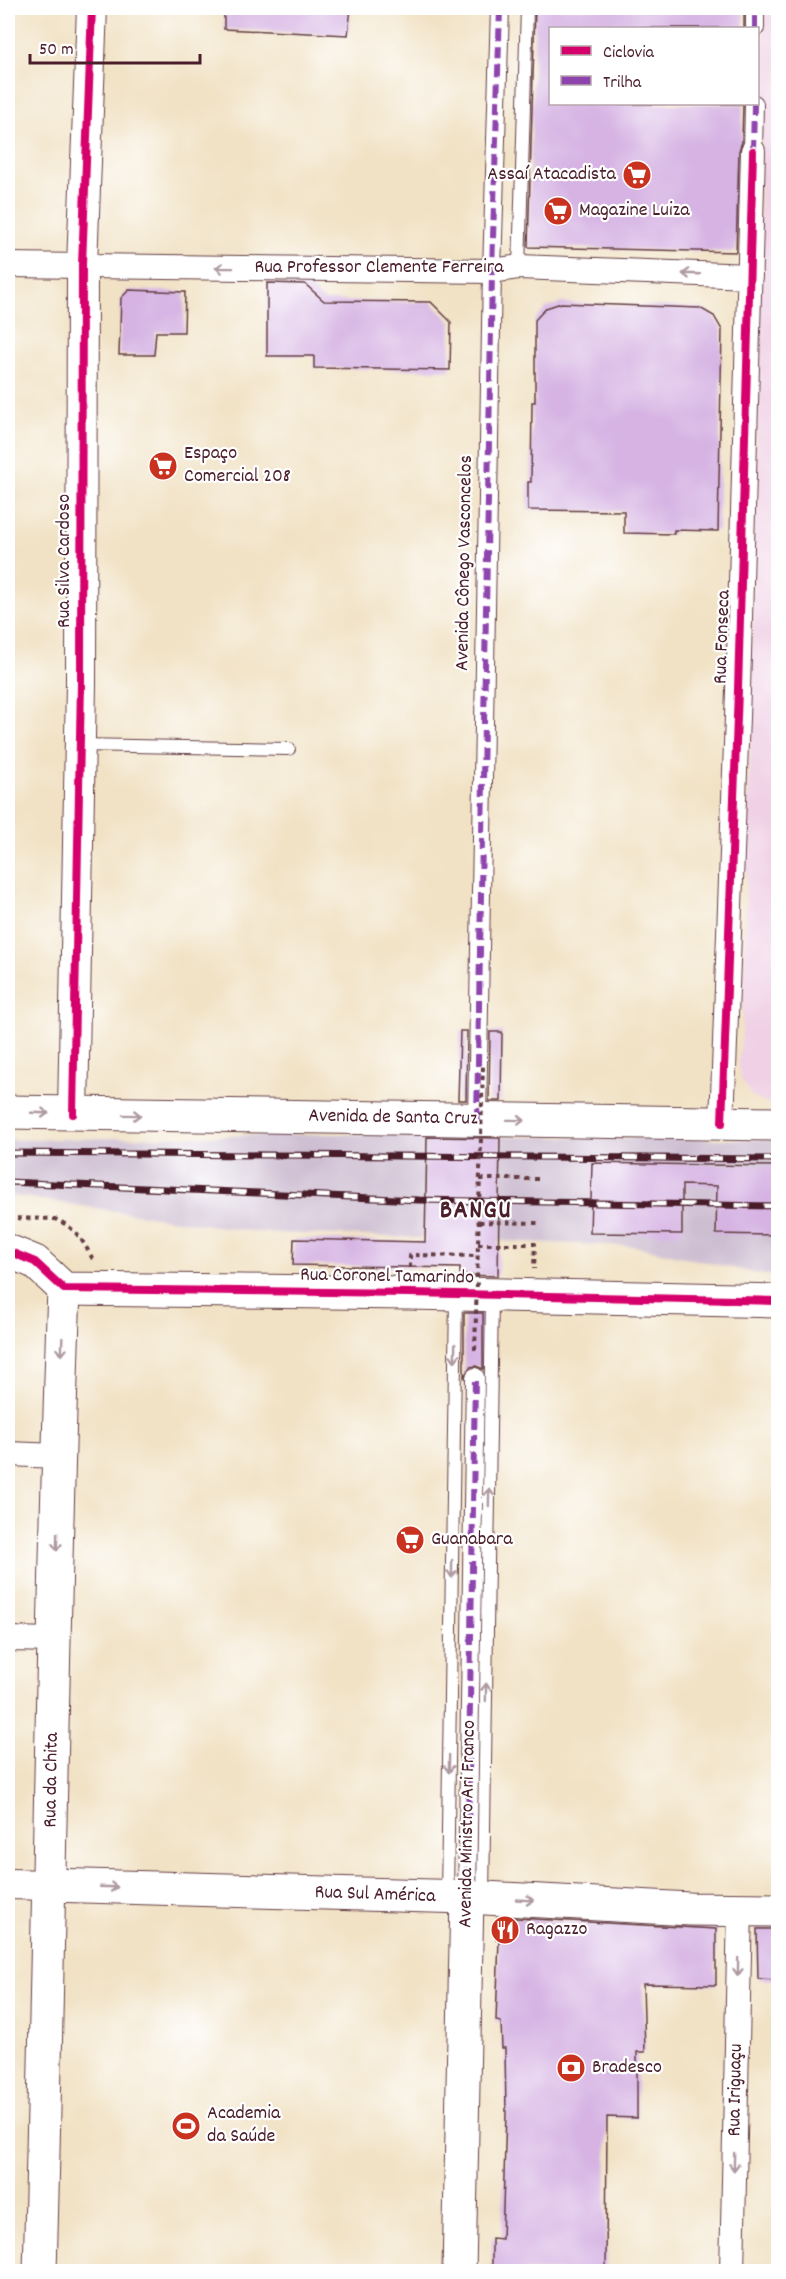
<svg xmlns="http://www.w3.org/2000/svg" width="786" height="2279" font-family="Dekko,sans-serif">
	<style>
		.built { fill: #f0d0e5 }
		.industrial { fill: #cebed2 }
		.building { fill: #d6b3e3 }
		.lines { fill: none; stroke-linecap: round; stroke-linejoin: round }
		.service-casing { stroke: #633c42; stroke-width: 14 }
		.pedestrian-casing { stroke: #633c42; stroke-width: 20 }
		.minor-casing { stroke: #633c42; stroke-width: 26 }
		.tertiary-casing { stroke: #633c42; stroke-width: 32 }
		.secondary-casing { stroke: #633c42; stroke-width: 35 }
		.primary-casing { stroke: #633c42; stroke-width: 35 }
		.path { stroke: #633c42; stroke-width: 4; stroke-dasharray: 4.5 4.5; stroke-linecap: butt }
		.service { stroke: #fff; stroke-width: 12 }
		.pedestrian { stroke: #fff; stroke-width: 18 }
		.minor { stroke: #fff; stroke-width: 24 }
		.tertiary { stroke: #fff; stroke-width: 30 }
		.secondary { stroke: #fff; stroke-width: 33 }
		.primary { stroke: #fff; stroke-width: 33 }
		.rail-casing { stroke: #4a1f2b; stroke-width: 7 }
		.rail { stroke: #fff; stroke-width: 4.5; stroke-dasharray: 14; stroke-linecap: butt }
		.path-bridge { stroke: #633c42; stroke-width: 4; stroke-dasharray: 4.5 4.5; stroke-linecap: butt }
		.quiet { stroke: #8e44ad; stroke-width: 6; stroke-dasharray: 12 6; stroke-linecap: butt }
		.cycleway-casing { stroke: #fff; stroke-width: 11 }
		.cycleway { stroke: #d6006c; stroke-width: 8 }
		.oneway { stroke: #ae9aa0 }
		.labels { text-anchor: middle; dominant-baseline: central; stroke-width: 4.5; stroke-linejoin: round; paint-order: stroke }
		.poi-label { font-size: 20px; fill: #4a1f2b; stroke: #fff; text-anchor: start }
		.street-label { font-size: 20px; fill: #4a1f2b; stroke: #fff }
		.district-label { font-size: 26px; font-weight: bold; letter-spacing: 1.5px; fill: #4a1f2b; stroke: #fff }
	</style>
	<rect width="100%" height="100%" fill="#fff"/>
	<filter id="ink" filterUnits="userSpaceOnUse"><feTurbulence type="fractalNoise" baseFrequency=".0167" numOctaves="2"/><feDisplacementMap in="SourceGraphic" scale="12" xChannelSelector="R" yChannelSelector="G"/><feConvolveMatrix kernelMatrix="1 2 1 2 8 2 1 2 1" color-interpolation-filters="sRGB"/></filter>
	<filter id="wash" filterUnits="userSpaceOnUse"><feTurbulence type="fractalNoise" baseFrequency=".008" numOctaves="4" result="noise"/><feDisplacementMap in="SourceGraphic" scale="24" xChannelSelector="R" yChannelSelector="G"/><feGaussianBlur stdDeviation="1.35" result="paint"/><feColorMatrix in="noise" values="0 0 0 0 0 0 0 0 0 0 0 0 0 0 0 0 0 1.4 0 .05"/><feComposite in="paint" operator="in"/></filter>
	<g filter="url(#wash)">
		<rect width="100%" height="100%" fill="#f1e2c5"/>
		<polygon class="built" points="764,8 778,8 778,1104 764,1103 752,1096 741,1079 738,1063 742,1035 750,741"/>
		<polygon class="industrial" points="333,1134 778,1140 778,1275 764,1275 634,1246 256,1232 8,1195 8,1140"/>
		<g id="blocks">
			<g class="building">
				<polygon points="224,8 351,8 348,35 224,29"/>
				<polygon points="535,8 744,8 744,28 550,28 550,104 743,104 742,142 739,151 736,252 528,247"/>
				<polygon points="267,283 305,284 324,301 431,302 451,322 450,370 314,368 314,356 267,356"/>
				<polygon points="129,290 185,292 184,332 156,332 154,355 119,355 121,298"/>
				<polygon points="561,303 700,308 714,316 722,330 718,531 674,530 674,534 624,533 624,511 528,510 528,482 531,482 532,402 535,402 535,320 546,308"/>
				<polygon points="460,1031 467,1031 466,1100 458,1100"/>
				<polygon points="490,1032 502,1032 501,1101 489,1101"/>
				<polygon points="427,1137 500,1138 498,1276 460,1275 460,1268 293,1265 294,1239 425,1242"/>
				<polygon points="592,1163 778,1166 778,1235 716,1234 717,1186 682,1185 682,1234 590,1233"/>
				<polygon points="464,1313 483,1313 483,1369 476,1366 470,1367 464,1377"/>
				<polygon points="498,1917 716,1929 716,1985 643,1984 645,2052 637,2052 637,2118 607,2117 606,2271 492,2271 492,2238 502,2239 506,2114 505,2048 502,2048 501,2022 496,2021 499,1939 496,1939 496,1919"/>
				<polygon points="757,1929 778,1929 778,1980 758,1979"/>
			</g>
		</g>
	</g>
	<g filter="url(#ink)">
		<use href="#blocks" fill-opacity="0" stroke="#633c42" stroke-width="1.5"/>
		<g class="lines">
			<g class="service-casing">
				<g id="service">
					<polyline points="519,267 527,8"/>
					<polyline points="80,745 289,749"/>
					<polyline points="447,1896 456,1296"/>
					<polyline points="483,1897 492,1296"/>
				</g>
			</g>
			<g class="pedestrian-casing">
				<g id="pedestrian">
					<polyline points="755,28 755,8"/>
					<polyline points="753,151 754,104"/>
					<polyline points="477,1120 492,271 500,8"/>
					<polyline points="467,1897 475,1377"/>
				</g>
			</g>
			<g class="minor-casing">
				<g id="minor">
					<polyline points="8,265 492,271 519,267 750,276"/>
					<polyline points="722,1123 738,690 753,151"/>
					<polyline points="8,1454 58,1456"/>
					<polyline points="8,1639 55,1640"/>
					<polyline points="732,2272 740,1908"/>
				</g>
			</g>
			<g class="tertiary-casing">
				<g id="tertiary">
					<polyline points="73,1114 81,683 82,265 92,8"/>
					<polyline points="8,1884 50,1885"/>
				</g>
			</g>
			<g class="secondary-casing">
				<g id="secondary">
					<polyline points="8,1251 35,1262 64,1289 409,1293 778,1301"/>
					<polyline points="50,1885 467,1897 690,1909 778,1910"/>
					<path d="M40,2272C49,1944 52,1616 64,1289"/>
					<polyline points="459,2272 467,1897"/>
				</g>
			</g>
			<g class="primary-casing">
				<polyline id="primary" points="8,1112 778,1124"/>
			</g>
			<g class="path">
				<polyline points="480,1179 538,1179"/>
				<path d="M8,1218L55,1219C77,1228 83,1242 94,1261"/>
				<polyline points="479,1222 539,1223"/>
				<polyline points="478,1244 535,1244 534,1269"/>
				<polyline points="410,1268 410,1255 478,1256"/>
			</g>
			<use href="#service" class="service"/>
			<use href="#pedestrian" class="pedestrian"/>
			<use href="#minor" class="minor"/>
			<use href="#tertiary" class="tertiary"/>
			<use href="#secondary" class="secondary"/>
			<use href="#primary" class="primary"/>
			<g class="rail-casing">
				<g id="rail">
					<polyline points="8,1153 778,1159"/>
					<polyline points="8,1182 419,1200 778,1206"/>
				</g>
			</g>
			<use href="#rail" class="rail"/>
			<polyline class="path-bridge" points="475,1350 483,1066"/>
			<g class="quiet">
				<polyline points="755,28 755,8"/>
				<polyline points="753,151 754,104"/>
				<polyline points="477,1120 492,271 500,8"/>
				<polyline points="467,1897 475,1377"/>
			</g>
			<g class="cycleway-casing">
				<g id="cycleway">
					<polyline points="73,1114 81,683 82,265 92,8"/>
					<polyline points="722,1123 738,690 753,151"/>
					<polyline points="8,1251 35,1262 64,1289 409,1293 778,1301"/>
				</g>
			</g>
			<use href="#cycleway" class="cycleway"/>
		</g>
		<defs><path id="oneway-shaft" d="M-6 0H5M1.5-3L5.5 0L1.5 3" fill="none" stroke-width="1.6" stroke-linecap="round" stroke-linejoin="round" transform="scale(1.5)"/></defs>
		<g class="oneway">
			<use href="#oneway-shaft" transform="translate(224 268) rotate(-179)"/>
			<use href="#oneway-shaft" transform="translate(691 274) rotate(-178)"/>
			<use href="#oneway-shaft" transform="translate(40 1113) rotate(2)"/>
			<use href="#oneway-shaft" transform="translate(132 1115) rotate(1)"/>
			<use href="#oneway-shaft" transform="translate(516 1120) rotate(1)"/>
			<use href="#oneway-shaft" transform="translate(62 1347) rotate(92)"/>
			<use href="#oneway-shaft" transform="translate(455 1353) rotate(91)"/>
			<use href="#oneway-shaft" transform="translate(489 1497) rotate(-89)"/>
			<use href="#oneway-shaft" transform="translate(57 1542) rotate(91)"/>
			<use href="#oneway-shaft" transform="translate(452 1569) rotate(91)"/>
			<use href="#oneway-shaft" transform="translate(486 1692) rotate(-89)"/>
			<use href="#oneway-shaft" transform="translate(449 1764) rotate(91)"/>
			<use href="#oneway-shaft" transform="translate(109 1887) rotate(2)"/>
			<use href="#oneway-shaft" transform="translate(525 1900) rotate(3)"/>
			<use href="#oneway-shaft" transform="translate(738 1967) rotate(91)"/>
			<use href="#oneway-shaft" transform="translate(734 2162) rotate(91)"/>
		</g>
	</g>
	<defs>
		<g id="supermarket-disc" transform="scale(1.5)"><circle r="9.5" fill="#c8321e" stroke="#fff"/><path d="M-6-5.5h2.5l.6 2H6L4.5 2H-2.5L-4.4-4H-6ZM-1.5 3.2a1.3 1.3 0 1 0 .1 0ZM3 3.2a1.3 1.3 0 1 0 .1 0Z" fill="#fff"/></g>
		<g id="restaurant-disc" transform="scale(1.5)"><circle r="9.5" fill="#c8321e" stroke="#fff"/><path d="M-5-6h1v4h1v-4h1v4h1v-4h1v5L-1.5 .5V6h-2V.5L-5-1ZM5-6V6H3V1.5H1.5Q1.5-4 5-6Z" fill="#fff"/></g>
		<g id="bank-disc" transform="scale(1.5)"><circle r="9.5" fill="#c8321e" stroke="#fff"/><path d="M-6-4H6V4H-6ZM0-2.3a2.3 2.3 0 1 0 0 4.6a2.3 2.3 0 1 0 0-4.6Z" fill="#fff"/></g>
		<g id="stadium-disc" transform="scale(1.5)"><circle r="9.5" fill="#c8321e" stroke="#fff"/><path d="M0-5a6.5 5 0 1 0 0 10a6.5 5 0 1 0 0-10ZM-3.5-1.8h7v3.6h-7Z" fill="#fff"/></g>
	</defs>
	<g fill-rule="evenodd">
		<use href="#supermarket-disc" x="637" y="175"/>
		<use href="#supermarket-disc" x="558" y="211"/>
		<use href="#supermarket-disc" x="163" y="466"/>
		<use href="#supermarket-disc" x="410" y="1540"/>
		<use href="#restaurant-disc" x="505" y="1930"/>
		<use href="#bank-disc" x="571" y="2068"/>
		<use href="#stadium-disc" x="186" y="2126"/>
	</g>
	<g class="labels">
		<g class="poi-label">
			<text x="616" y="175" text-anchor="end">Assaí Atacadista</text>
			<text x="579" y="211">Magazine Luiza</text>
			<text x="184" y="454">Espaço<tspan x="184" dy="23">Comercial 208</tspan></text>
			<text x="431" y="1540">Guanabara</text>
			<text x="526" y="1930">Ragazzo</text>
			<text x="592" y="2068">Bradesco</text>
			<text x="207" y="2114">Academia<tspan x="207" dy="23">da Saúde</tspan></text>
		</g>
		<g class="street-label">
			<text x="379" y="268">Rua Professor Clemente Ferreira</text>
			<text transform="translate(65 561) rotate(-90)">Rua Silva Cardoso</text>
			<text transform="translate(465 563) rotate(-89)">Avenida Cônego Vasconcelos</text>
			<text transform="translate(723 637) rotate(-88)">Rua Fonseca</text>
			<text transform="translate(393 1118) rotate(1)">Avenida de Santa Cruz</text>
			<text transform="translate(387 1277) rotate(1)">Rua Coronel Tamarindo</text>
			<text transform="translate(52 1780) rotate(-89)">Rua da Chita</text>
			<text transform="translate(468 1824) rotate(-89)">Avenida Ministro Ari Franco</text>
			<text transform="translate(375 1895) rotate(2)">Rua Sul América</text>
			<text transform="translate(736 2090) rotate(-89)">Rua Iriguaçu</text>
		</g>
		<g class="district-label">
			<text x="476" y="1211">BANGU</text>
		</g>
	</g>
	<rect width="786" height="2279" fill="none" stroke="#fff" stroke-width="30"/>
	<rect x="549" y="27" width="210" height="78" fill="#ffffff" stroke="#b7a5aa" stroke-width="1.5"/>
	<rect x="561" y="46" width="30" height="9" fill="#d6006c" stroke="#b7a5aa" stroke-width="1.5"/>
	<text x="603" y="57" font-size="18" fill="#4a1f2b">Ciclovia</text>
	<rect x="561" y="76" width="30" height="9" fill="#8e44ad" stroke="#b7a5aa" stroke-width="1.5"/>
	<text x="603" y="87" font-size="18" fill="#4a1f2b">Trilha</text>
	<path d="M30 54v9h170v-9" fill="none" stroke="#4a1f2b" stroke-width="3"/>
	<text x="39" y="54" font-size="18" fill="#4a1f2b" stroke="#ffffff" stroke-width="4.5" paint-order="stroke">50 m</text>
</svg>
